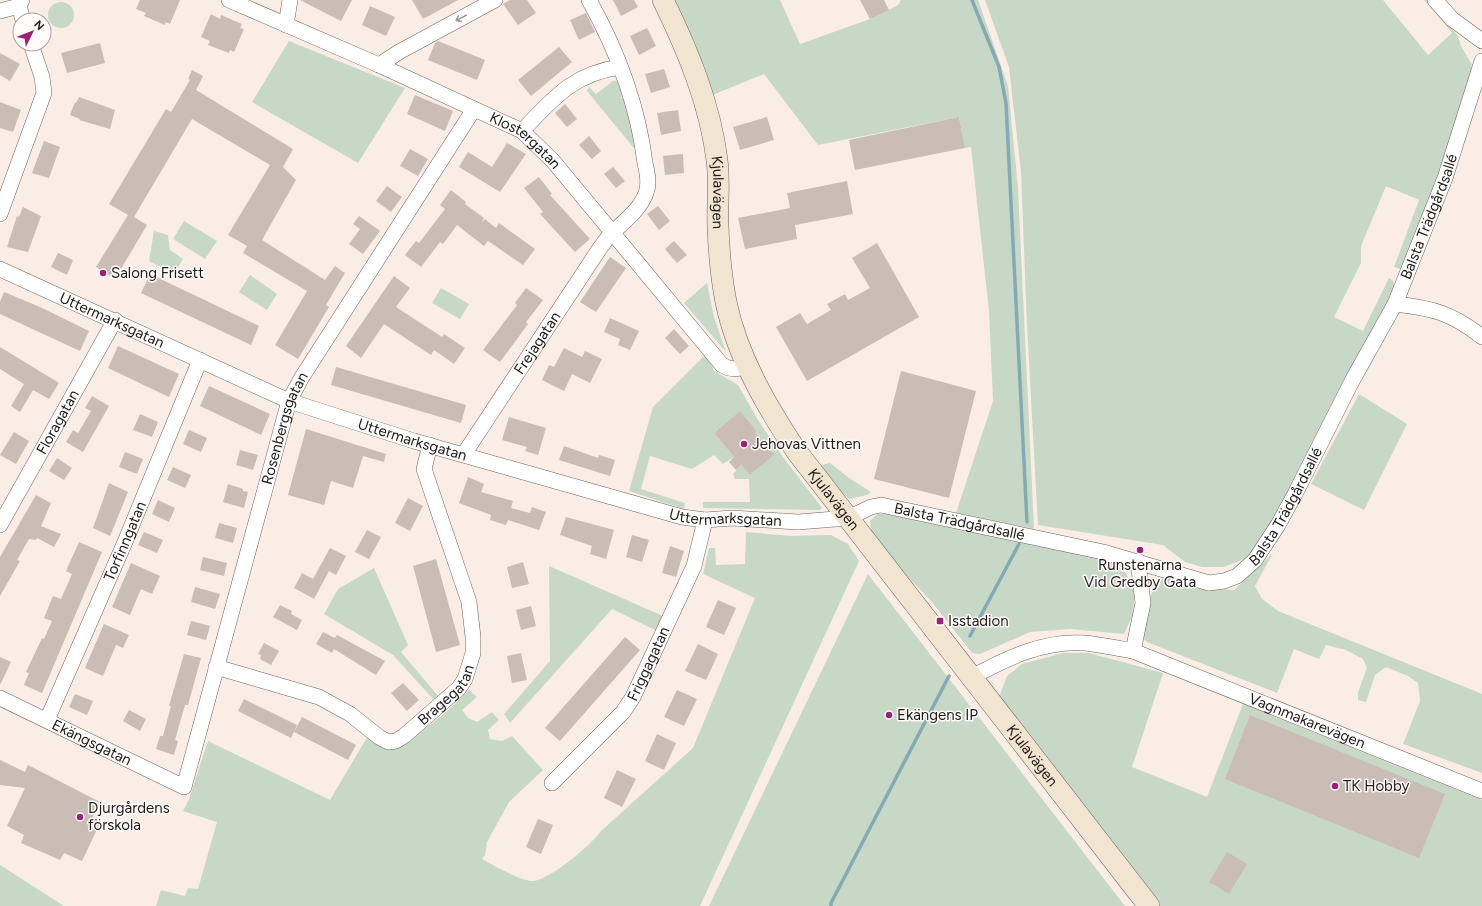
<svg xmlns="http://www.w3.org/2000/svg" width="1482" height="906" font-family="Figtree,sans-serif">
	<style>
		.green { fill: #c8d8c7 }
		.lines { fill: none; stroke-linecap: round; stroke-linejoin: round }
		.stream { stroke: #83aab5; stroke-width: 3.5 }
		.building { fill: #c9bdb5 }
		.street-casing { stroke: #6c625b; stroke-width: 16 }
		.secondary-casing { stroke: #6c625b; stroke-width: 22 }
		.street { stroke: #fff; stroke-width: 15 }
		.secondary { stroke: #f1e4d0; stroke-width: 21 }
		.oneway { stroke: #9a9897 }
		.poi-dot { fill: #9c2077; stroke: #fffcfb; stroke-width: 1.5 }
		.labels { text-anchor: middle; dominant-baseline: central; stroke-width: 3; stroke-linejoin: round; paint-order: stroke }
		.street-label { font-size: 15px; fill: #1e1a17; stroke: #fffcfb }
		.poi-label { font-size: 15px; fill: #1e1a17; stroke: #fffcfb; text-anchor: start }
	</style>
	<rect width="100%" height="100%" fill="#f9ede5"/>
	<g class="green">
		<polygon points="673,0 780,0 800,44 870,19 898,5 901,0 978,0 1008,86 1018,188 1034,529 956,513 993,401 989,311 971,147 965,148 959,117 818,145 764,74 710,96"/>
		<polygon points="985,0 1383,0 1428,55 1452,33 1424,0 1428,0 1458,36 1461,46 1471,63 1473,74 1444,166 1403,270 1394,267 1419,200 1386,186 1361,246 1361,263 1334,317 1363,331 1389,278 1393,281 1395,289 1334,406 1302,463 1270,528 1249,557 1224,567 1202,567 1185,562 1163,545 1038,525 1027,326 1021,172 1009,67"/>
		<circle cx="61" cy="15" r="13"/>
		<polygon points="289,41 405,88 358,163 252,102"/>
		<polygon points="620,80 624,94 620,98 626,98 638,149 633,147 587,91 589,87 596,94 613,81"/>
		<polygon points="184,221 217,241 205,259 173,239"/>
		<polygon points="154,231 168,235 170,250 183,259 174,274 149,261"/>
		<polygon points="250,275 277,294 267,310 239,292"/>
		<polygon points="707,283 714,317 726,352 684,303"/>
		<polygon points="441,288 469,304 460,319 432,303"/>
		<polygon points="707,353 714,371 738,385 758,420 783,457 822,508 819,510 703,508 703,502 750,502 749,479 735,479 733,474 741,465 750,475 773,455 755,433 757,431 740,411 714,433 734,457 723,464 714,455 692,469 650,456 641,489 685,503 684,509 629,491 653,407"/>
		<polygon points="1359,394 1407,424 1364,510 1311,484"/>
		<polygon points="830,463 849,478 871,492 867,495 849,499 837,487 821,465"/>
		<polygon points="877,514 894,514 1111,560 1126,573 1135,594 1132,617 1124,634 1070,629 1030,632 980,654 972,653 931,601 908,577 871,533 870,521"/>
		<path d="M746,532L791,536L831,535L848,544L859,561L700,906H156L161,890L185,896L188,888L198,889L217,822L183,811L189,799L208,741L330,800L369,734L385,748L405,745L446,712L469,690L477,697L462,710L468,718L477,722L492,712L499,720L488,730L490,739L502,741L512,736L543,770L509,802L487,842L485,855L482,859C493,865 522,882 533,881C550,880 592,844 601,831L693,748L755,598L703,574L709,548H715L716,565L745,564Z"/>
		<polygon points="1273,553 1255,586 1262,599 1278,611 1482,694 1482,773 1403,744 1420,701 1418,683 1408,676 1386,667 1375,675 1366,702 1358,700 1358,692 1367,668 1363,659 1346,650 1326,645 1319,659 1294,649 1277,693 1147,642 1142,637 1151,595 1157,581 1166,576 1219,589 1234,590"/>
		<polygon points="549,566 663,616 657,631 612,609 510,723 504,714 550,661"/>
		<polygon points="374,568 408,645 401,652 439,697 435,701 393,655 324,614 338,589"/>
		<polygon points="868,574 1125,906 709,906"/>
		<polygon points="1063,653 1089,653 1163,673 1132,767 1207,797 1243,704 1482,800 1482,906 1157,906 999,697 1007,676 1022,664"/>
		<polygon points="1044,788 1048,790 1131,898 1129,899"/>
		<polygon points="0,865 64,906 0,906"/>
	</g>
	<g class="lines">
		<g class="stream">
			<polyline points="972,0 999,67 1006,103 1027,522"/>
			<polyline points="970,636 1019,544"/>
			<polyline points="831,906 831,903 949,676"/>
		</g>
	</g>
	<g class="building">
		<polygon points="140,0 180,0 170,24 166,22 165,25 144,16 146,13 136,9"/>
		<polygon points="300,0 352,0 341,21"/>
		<polygon points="412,0 458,0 423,19"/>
		<polygon points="510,0 527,0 536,13 518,25 503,4"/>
		<polygon points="613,0 634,0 638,7 621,16"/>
		<polygon points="860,0 884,0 889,10 870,19"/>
		<polygon points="370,6 395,17 386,36 362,25"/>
		<polygon points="586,13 595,32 579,40 570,20"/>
		<polygon points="211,14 220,19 221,15 242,24 240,28 244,29 234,52 230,50 229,53 208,45 210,41 201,37"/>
		<polygon points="647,28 656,46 639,55 630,36"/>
		<polygon points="438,41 485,60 477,80 428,60 435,43"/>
		<polygon points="100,43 105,63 67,73 61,53"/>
		<polygon points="559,47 572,62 531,96 518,80"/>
		<polygon points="0,53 20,64 10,81 0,75"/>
		<polygon points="664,69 670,87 651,93 645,74"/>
		<polygon points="192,70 203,76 196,90 293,149 283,167 296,180 262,240 325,280 335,266 345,273 326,305 329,307 298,359 275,345 307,291 243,253 247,246 228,235 270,165 192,119 134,217 147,225 115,279 96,267 128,215 109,204 166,109 171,112 190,80 188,79"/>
		<polygon points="415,95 453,111 445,131 407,114"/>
		<polygon points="79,97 115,110 110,129 79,120 80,119 70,115 75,102 76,103"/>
		<polygon points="0,102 21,110 13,132 0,128"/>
		<polygon points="565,104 577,119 567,127 555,113"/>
		<polygon points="678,110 681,131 661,135 657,113"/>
		<polygon points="767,117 774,140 740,150 733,127"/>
		<polygon points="959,117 965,148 855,170 849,140"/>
		<polygon points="589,136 601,151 592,159 579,145"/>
		<polygon points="44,141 60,147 49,178 32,173"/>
		<polygon points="507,143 526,154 500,192 459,167 468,152 492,167"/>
		<polygon points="410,149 428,159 418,176 400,166"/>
		<polygon points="683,154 684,173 665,175 663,156"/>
		<polygon points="613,167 625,181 616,188 604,174"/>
		<polygon points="539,177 552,194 550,195 590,239 575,252 540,214 543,212 524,188"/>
		<polygon points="847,181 853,214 795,225 797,239 745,249 738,218 790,208 787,193"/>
		<polygon points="387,186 402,197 391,212 376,201"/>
		<polygon points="451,190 466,202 465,204 484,218 481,223 485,219 496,228 499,223 535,249 523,265 488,241 484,246 457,225 443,244 440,242 421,267 405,255 416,241 419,243 445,209 440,205"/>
		<polygon points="658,206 670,221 659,230 647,214"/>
		<polygon points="23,207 41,216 28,252 7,247 17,216 19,217"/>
		<polygon points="359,216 380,231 363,254 349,244 360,229 353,224"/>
		<polygon points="674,241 687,255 677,263 665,249"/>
		<polygon points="877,243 919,317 807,381 776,327 800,313 807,324 831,310 827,304 845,294 848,300 870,288 852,258"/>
		<polygon points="58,253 73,260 67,275 51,267"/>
		<polygon points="610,257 626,268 596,312 580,302"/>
		<polygon points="150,274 259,326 251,345 141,293"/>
		<polygon points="394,276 410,288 396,307 442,337 444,334 465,348 454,364 434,350 431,355 384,324 361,358 346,346"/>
		<polygon points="526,288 543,300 526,322 528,324 500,362 483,350 517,305 515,303"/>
		<polygon points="4,292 40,307 89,331 80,351 0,314 0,302"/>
		<polygon points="610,318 639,331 630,350 618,345 620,339 604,332"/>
		<polygon points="674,329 689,346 680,354 665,338"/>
		<polygon points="118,346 179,374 169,397 108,368"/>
		<polygon points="0,347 59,383 49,399 33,390 20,412 11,406 24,384 0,369"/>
		<polygon points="564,348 582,357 585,351 602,359 590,383 572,374 564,391 542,380 549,365 554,367"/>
		<polygon points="336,367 466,405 461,423 331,385"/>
		<polygon points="901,371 976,391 949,498 874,479"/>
		<polygon points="209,386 270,414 261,435 200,406"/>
		<polygon points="92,396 109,406 83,452 66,442 73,430 78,433 91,411 85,408"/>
		<polygon points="740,411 757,431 755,433 774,455 750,475 741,465 736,470 729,462 734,457 714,433"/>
		<polygon points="140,414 158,422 152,437 133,430"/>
		<polygon points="509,417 546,428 538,455 525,451 527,447 502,440"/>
		<polygon points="306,429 386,454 384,462 363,456 353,488 331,481 324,505 288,495"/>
		<polygon points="189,430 207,438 201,452 183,444"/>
		<polygon points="14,432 29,441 16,464 0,455"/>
		<polygon points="564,446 598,458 599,455 615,460 610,476 559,460"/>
		<polygon points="240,450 258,455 253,470 236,465"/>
		<polygon points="125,452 143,459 137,474 119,467"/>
		<polygon points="57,458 72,468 64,480 49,471"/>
		<polygon points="173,467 191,475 185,488 167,480"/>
		<polygon points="468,477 484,484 481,492 513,501 511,508 530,513 532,507 546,512 539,530 508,520 506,525 490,520 491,515 459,503"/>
		<polygon points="109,483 128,492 110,536 93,528"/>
		<polygon points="228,484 243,489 243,491 248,492 244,508 223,502"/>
		<polygon points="36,495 51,503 41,526 61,534 54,547 37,538 36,540 29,539 17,560 20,561 0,596 0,557"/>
		<polygon points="408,498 423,506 410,531 395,523"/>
		<polygon points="158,500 175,508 169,522 152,514"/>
		<polygon points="566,517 614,530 606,559 590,554 592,546 560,535"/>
		<polygon points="219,523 237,528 233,543 215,538"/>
		<polygon points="367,530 381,537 369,559 355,552"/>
		<polygon points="144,532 163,540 157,553 138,545"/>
		<polygon points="632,535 649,540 642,562 626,557"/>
		<polygon points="79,542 102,552 42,693 24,685 29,673 26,672 42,638 44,639 52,621 44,618 53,596 61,599 72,574 66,571"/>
		<polygon points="670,546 684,551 676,577 662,573"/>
		<polygon points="330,548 346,556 336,575 329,571 314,599 294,588 302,573 313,579"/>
		<polygon points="203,557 227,563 224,576 200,570"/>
		<polygon points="436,559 460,645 436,652 413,566"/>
		<polygon points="523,562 529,584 512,588 507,567"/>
		<polygon points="131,563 160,576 152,594 141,589 130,615 112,607"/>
		<polygon points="195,587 220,594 215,609 191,602"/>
		<polygon points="718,600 736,608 724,635 706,627"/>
		<polygon points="280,605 292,611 291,614 302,620 297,630 273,617"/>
		<polygon points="531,606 536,626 521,630 516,610"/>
		<polygon points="191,621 210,626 206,640 187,635"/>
		<polygon points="104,624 129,635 123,648 116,645 103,676 85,668"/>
		<polygon points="323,632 335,638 337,635 385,661 376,675 334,649 332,653 316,644"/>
		<polygon points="625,637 640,650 560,741 545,728"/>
		<polygon points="264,643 279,651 271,665 260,659 261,655 258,654"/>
		<polygon points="698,644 718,654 706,680 685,671"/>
		<polygon points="521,653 527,680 512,683 507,656"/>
		<polygon points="184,654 201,658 188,705 185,705 175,740 178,741 174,755 156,749 160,736 163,736 171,706 169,706"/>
		<polygon points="0,657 11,662 0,685"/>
		<polygon points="403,683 419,700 407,711 391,693"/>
		<polygon points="677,690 697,699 684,726 664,717"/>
		<polygon points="75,694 93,701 87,715 69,707"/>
		<polygon points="244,699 297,725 291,738 238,711"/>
		<polygon points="129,710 146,719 140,731 123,721"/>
		<polygon points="1250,715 1445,794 1419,858 1225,779"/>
		<polygon points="302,717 356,745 348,760 294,732"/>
		<polygon points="657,734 676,743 664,770 645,761"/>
		<polygon points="0,760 25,772 28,765 100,802 93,817 101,821 82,861 64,853 60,860 21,843 24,835 7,826 25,788 0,785"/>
		<polygon points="617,770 636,779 622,807 604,798"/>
		<polygon points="538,819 553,825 541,854 526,847"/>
		<polygon points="1227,852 1247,864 1229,894 1209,882"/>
	</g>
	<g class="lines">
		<g class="street-casing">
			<g id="street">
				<path id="s1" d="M229,0L379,65L522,131L553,161L722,365C732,371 738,369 748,365"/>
				<polyline points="1435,0 1452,19 1482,41"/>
				<polyline points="19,6 23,20"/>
				<polyline points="0,11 19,6 22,0"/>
				<polyline points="286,25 290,0"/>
				<polyline points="379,65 399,52 495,0"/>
				<path d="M522,131C553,99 572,74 620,67"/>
				<polyline points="0,214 44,93 42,77 31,44"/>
				<path id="s2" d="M0,269L289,401L414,441L682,517L705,520L732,518L798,522L848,518L871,507L881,505L1103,552L1209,583L1224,581L1237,576L1255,560L1278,525L1295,494L1352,381L1395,304L1445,178L1482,61"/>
				<path d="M1395,304C1432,308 1452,313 1482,337"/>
				<path id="s3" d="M464,454L600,248C604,243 608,236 613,232C625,221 641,208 646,193C650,183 647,172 645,163C638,106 617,50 589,0"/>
				<path id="s4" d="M0,525L115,320"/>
				<polyline points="1133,651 1143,603 1138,561"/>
				<path id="s5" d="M216,667L319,697L350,714L379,737L388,742L396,741L404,736L459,688L465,679L473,653V637L469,602L424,469L430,445"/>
				<path id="s6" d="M972,677C1007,658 1044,640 1085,643C1101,645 1117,648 1133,651L1482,791"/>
				<path id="s7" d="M0,698L184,787L289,401L302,377L474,109"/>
				<path id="s8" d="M47,720L125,542L200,360"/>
				<path id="s9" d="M552,783L623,712L633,697L694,566L705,520"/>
			</g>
		</g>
		<g class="secondary-casing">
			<g id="secondary">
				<path id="s10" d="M663,0C688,51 710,104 717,160C720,182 717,205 718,227C719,252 721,277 726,302C737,356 767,407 797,452L1149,906"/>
			</g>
		</g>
		<use href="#street" class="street"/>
		<use href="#secondary" class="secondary"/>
	</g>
	<defs><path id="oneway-shaft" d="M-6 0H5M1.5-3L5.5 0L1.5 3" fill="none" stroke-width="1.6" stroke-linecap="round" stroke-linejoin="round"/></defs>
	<use class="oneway" href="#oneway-shaft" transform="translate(461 18) rotate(152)"/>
	<g class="poi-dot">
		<circle cx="103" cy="273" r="4"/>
		<circle cx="744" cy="444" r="4"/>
		<circle cx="1140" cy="550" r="4"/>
		<rect x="936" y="617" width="8" height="8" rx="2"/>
		<circle cx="889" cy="715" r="4"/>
		<circle cx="1335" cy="786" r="4"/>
		<circle cx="80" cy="817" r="4"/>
	</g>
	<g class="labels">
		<g class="street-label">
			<text stroke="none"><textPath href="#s1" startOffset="329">Klostergatan</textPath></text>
			<text stroke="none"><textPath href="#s10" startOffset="202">Kjulavägen</textPath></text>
			<text stroke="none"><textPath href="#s2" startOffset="1706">Balsta Trädgårdsallé</textPath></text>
			<text stroke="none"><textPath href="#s2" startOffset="123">Uttermarksgatan</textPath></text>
			<text stroke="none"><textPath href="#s3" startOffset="133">Frejagatan</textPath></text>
			<text stroke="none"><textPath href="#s4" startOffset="118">Floragatan</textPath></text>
			<text stroke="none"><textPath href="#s7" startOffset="577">Rosenbergsgatan</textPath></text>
			<text stroke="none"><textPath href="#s2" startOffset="447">Uttermarksgatan</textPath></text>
			<text stroke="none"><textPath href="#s10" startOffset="539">Kjulavägen</textPath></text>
			<text stroke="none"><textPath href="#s2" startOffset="1382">Balsta Trädgårdsallé</textPath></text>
			<text stroke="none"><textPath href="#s2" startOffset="771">Uttermarksgatan</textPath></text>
			<text stroke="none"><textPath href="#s2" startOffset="1010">Balsta Trädgårdsallé</textPath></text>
			<text stroke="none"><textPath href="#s8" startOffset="195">Torfinngatan</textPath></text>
			<text stroke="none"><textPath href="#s9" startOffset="155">Friggagatan</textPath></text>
			<text stroke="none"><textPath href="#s5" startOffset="267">Bragegatan</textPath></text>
			<text stroke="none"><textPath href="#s6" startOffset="356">Vagnmakarevägen</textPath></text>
			<text stroke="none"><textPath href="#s7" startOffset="102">Ekängsgatan</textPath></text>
			<text stroke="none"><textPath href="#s10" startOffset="863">Kjulavägen</textPath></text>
		</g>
		<g class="poi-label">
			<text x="111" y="273">Salong Frisett</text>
			<text x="752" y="444">Jehovas Vittnen</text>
			<text x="1140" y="565" text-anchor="middle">Runstenarna<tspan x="1140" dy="17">Vid Gredby Gata</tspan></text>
			<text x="948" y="621">Isstadion</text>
			<text x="897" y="715">Ekängens IP</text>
			<text x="1343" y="786">TK Hobby</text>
			<text x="88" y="808">Djurgårdens<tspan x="88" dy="17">förskola</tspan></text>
		</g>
	</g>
	<g transform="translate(32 32) rotate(47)"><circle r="19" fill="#fffcfb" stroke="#a5a2a0"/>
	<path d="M0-3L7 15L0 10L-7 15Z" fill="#9c2077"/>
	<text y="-6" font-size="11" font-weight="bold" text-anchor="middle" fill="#1e1a17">N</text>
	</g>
</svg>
